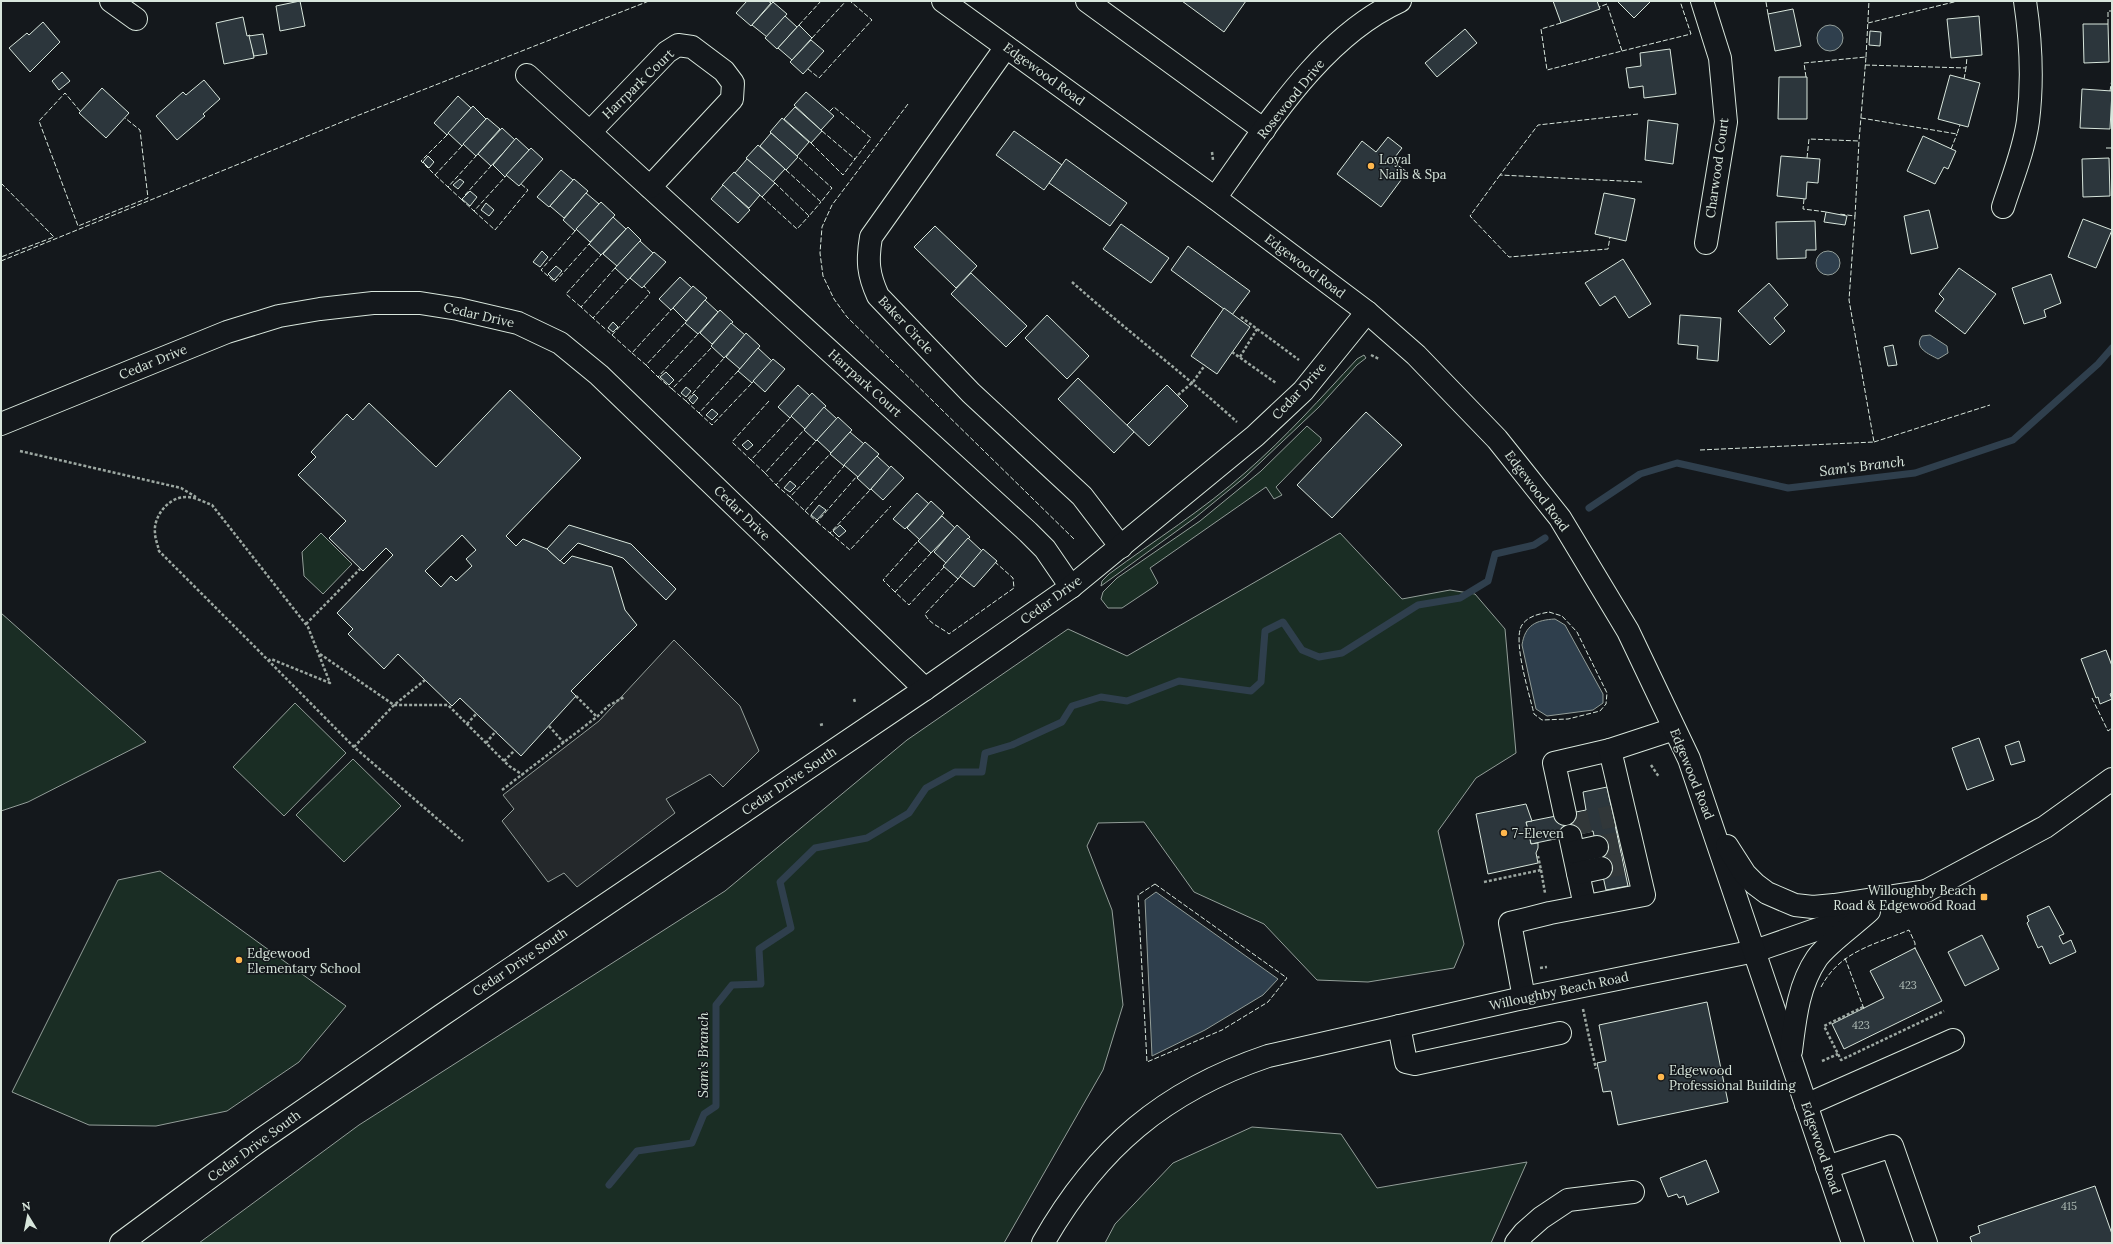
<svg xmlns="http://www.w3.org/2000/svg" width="2113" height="1244" font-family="Lora,serif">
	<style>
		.green { fill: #1a2d24; stroke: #939e99 }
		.parking { fill: #24282b; stroke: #939e99 }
		.water { fill: #2f3f4d; stroke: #939e99 }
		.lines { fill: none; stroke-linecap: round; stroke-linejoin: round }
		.stream { stroke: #2f3f4d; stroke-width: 7 }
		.building { fill: #2c363c; stroke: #d8e6dc; fill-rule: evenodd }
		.minor-tunnel { stroke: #313739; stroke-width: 22; stroke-dasharray: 22 11; stroke-linecap: butt }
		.minor-casing { stroke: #d8e6dc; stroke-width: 24 }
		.major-casing { stroke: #d8e6dc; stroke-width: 24 }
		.path { stroke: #9da8a2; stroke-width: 2.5; stroke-dasharray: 3 2; stroke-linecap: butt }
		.minor { stroke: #14181c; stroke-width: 22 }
		.major { stroke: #14181c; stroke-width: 22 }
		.fence { stroke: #d8e6dc; stroke-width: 1; stroke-dasharray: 5 2; stroke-linecap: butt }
		.poi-dot { fill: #ffb74d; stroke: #14181c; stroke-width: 1.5 }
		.labels { text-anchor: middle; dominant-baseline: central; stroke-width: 3; stroke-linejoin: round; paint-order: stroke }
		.number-label { font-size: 11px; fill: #adbab4 }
		.street-label { font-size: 13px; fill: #d8e6dc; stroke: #14181c }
		.poi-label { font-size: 13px; fill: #d8e6dc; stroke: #14181c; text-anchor: start }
		.water-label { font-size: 14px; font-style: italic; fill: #d8e6dc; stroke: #14181c }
	</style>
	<rect width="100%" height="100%" fill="#14181c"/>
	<g class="green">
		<path d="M1364,355L1366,358L1357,365L1319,407L1245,477L1196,517L1101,586L1102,581L1109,574C1155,540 1203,510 1246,472C1286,437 1321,398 1357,359Z"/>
		<polygon points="1307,426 1321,438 1321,441 1276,487 1282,495 1274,499 1266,487 1150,568 1158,583 1155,586 1122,608 1108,608 1101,599 1103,592 1117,578 1200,521 1261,471"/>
		<polygon points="321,533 352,564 323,594 304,576 302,552"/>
		<polygon points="1340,533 1402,599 1450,590 1475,594 1505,629 1516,753 1476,778 1438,831 1464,944 1454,968 1368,982 1317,980 1264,924 1194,892 1144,822 1098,823 1087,846 1112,910 1123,1005 1103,1070 1004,1243 199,1243 359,1125 725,891 907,740 1068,629 1127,656"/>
		<polygon points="1,613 146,742 28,802 1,811"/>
		<polygon points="295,703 346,753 284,816 233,767"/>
		<polygon points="353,759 401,806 344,862 296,815"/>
		<polygon points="160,871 346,1006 299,1062 227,1111 156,1126 89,1125 12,1092 118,880"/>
		<polygon points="1252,1127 1341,1134 1377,1188 1527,1162 1491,1243 1105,1243 1115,1224 1173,1163"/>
	</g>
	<polygon class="parking" points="674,640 740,706 759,751 723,787 710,774 666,799 675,813 577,887 564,873 548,882 502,821 514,809 503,795 599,721"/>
	<g class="water">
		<circle cx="1830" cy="38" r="13"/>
		<circle cx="1828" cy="263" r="12"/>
		<path d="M1930,335L1947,346L1948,353L1938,359C1929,354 1913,348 1922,336Z"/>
		<path d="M1555,619L1565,625L1603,694V703L1593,710L1547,716L1536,709L1522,645C1525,625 1536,620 1555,619Z"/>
		<polygon points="1156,892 1278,979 1263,995 1205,1030 1152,1056 1145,900"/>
	</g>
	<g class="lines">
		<g class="stream">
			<polyline points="1589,508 1640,474 1677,463 1788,488 1915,473 2013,440 2098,364 2112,348"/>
			<polyline points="609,1185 637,1151 692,1143 704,1114 716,1106 716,1005 732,985 761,984 759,949 791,928 780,882 815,848 867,838 909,813 926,788 955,772 982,772 985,753 1012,745 1062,722 1072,706 1101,697 1127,701 1179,681 1251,691 1261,682 1265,631 1283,622 1302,650 1319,657 1342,653 1418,605 1460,598 1488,581 1495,554 1534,545 1545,538"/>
		</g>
	</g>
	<g class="building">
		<polygon points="300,1 305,26 280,31 276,6"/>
		<polygon points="747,1 768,1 771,3 751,26 736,13"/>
		<polygon points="1182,1 1246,1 1224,32"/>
		<polygon points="1553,1 1597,1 1600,9 1561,23"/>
		<polygon points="1617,1 1651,1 1634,18"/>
		<polygon points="773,2 787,14 767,37 752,25"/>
		<polygon points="1793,9 1801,46 1775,51 1768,14"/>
		<polygon points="785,16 797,27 777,49 765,38"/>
		<polygon points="1979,16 1982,55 1951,58 1947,19"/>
		<polygon points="243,17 247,36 250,35 254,58 224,64 216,23"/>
		<polygon points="43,22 60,42 30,72 9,48 27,33 29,35"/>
		<polygon points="2083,24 2108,24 2109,62 2084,63"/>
		<polygon points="799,25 812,38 792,60 778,48"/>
		<polygon points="1465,29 1477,43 1437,77 1425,63"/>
		<polygon points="1870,31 1881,32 1880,46 1869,45"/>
		<polygon points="263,34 267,54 254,56 249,36"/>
		<polygon points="811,40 824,51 803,74 790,62"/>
		<polygon points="1670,49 1676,94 1644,98 1643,86 1629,88 1626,68 1641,66 1640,53"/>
		<polygon points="62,72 70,81 59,90 52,81"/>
		<polygon points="1950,75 1980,83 1968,127 1938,119"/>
		<polygon points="1779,77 1807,77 1807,119 1778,119"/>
		<polygon points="204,80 220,99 203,114 205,116 177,140 156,116 183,92 186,95"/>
		<polygon points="102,88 129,113 106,138 79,113"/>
		<polygon points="2082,89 2112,91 2110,129 2080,128"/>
		<polygon points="806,92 834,116 821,130 794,105"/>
		<polygon points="458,96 471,108 447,135 434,123"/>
		<polygon points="473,106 486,119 462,146 448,133"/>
		<polygon points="795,107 822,131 811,143 784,119"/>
		<polygon points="487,118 500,129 476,156 463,144"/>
		<polygon points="782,118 809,142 797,156 770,132"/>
		<polygon points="1648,120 1678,124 1673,164 1645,160"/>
		<polygon points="502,128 515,140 491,166 478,154"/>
		<polygon points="1014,131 1062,165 1044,190 996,155"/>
		<polygon points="771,133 798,157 786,170 760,146"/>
		<polygon points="1923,136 1956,151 1948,169 1944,167 1935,184 1907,171"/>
		<polygon points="1388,137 1402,148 1392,161 1407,172 1381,207 1337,174 1362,141 1376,152"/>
		<polygon points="516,138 529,150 505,177 493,165"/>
		<polygon points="758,145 785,169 773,182 746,158"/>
		<polygon points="531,148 543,159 519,186 506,175"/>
		<polygon points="428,156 434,162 429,168 423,162"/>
		<polygon points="1781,156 1820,159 1818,183 1807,182 1806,199 1777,196"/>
		<polygon points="2109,158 2110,196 2083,197 2082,159"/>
		<polygon points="747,159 775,183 762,197 735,173"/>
		<polygon points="1066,159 1127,203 1110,226 1049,183"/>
		<polygon points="561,170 573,180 549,207 537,197"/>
		<polygon points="734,172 760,195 749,208 722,185"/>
		<polygon points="460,179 464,182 458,189 453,185"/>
		<polygon points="574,179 588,191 564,218 550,206"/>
		<polygon points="723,185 750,210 738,223 711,199"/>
		<polygon points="470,191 477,197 470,206 462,199"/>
		<polygon points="586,193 599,204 575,231 563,220"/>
		<polygon points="1604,193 1635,199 1626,241 1595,234"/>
		<polygon points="601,202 615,215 590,242 576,229"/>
		<polygon points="486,203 494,210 489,216 481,210"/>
		<polygon points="1929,210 1938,248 1911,254 1904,216"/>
		<polygon points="1826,212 1847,216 1845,225 1824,222"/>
		<polygon points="613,217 626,229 601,255 589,244"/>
		<polygon points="2083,219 2112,230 2096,268 2068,257"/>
		<polygon points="1815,221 1816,250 1806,250 1806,258 1777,259 1776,222"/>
		<polygon points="1121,224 1169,258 1151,283 1103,249"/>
		<polygon points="935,226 977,266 956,288 914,247"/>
		<polygon points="628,227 641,240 617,266 603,254"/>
		<polygon points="640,241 653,253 628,280 615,268"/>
		<polygon points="1188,246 1250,291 1232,315 1171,270"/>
		<polygon points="542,251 548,257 540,267 533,262"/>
		<polygon points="654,252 666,262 642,288 630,278"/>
		<polygon points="1623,259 1651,304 1629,318 1615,296 1600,306 1585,283"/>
		<polygon points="556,266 562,271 554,280 548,274"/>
		<polygon points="1959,268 1996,294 1965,334 1935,311 1944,299 1939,294"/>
		<polygon points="971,273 1027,326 1006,347 951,294"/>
		<polygon points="2051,274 2061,303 2044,310 2046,317 2024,324 2012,288"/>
		<polygon points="680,277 692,288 671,310 659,299"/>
		<polygon points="1769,283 1788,305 1774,318 1785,331 1770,345 1738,311"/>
		<polygon points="693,286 707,298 686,321 673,308"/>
		<polygon points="705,300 718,312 698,334 685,323"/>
		<polygon points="1224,308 1250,327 1217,374 1191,356"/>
		<polygon points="720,310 733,322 712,344 700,333"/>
		<polygon points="1047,315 1089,356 1067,379 1025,338"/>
		<polygon points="1680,315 1721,318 1718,361 1697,359 1698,346 1678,344"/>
		<polygon points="613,322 618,327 613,332 608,328"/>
		<polygon points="731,323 745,335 724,358 711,346"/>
		<polygon points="746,333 760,346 740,369 726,357"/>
		<polygon points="1893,345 1897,365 1888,366 1884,347"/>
		<polygon points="758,348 772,361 752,383 738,371"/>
		<polygon points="773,359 785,369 765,392 753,381"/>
		<polygon points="666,372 674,380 669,385 660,377"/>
		<polygon points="1078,378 1134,432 1114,453 1058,399"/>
		<polygon points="798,385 810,396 790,418 778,407"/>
		<polygon points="1167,385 1188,406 1149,446 1127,425"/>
		<polygon points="686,387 691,391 686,397 681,393"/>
		<path d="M510,390L581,458L506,536L516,546L523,539L547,549L564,564L572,556L612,567L625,610L637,625L571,691L576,696L521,756L460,698L452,706L398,654L384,669L348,634L353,629L337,613L393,555L386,548L363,571L329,538L346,521L298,475L316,457L311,452L347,414L353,420L369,403L436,467ZM462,535L476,550L466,559L472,566L456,581L451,576L441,587L425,571Z"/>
		<polygon points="812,393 826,406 805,429 791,416"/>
		<polygon points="694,394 698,398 693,404 689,400"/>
		<polygon points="824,407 837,419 816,441 804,430"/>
		<polygon points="712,409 718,414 712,420 706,415"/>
		<polygon points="1366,412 1402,445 1332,518 1297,485"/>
		<polygon points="838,417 852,430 831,453 817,440"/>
		<polygon points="850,432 864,444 844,466 830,454"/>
		<polygon points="748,440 753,445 747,450 742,445"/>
		<polygon points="865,442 879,454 858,477 844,465"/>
		<polygon points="877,456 890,468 870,490 857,478"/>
		<polygon points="891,466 904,478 883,500 871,489"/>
		<polygon points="790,481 796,486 790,492 784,488"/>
		<polygon points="917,493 929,504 905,529 893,519"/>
		<polygon points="931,501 944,513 920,540 907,528"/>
		<polygon points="819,505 826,510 817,520 811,515"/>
		<polygon points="942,516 955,528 931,553 918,541"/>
		<polygon points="569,525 631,544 676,589 666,600 623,558 578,543 560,561 547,549"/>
		<polygon points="840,525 846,531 839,537 833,531"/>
		<polygon points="957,525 970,537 946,563 934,552"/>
		<polygon points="968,538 982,551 958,579 943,566"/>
		<polygon points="983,549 997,561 974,587 960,576"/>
		<polygon points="2106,650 2112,666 2112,693 2110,694 2112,699 2100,704 2098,697 2096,698 2081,659"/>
		<polygon points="1979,738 1994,780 1967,790 1952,748"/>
		<polygon points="2019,741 2025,761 2011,765 2005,746"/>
		<polygon points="1607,787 1628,886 1606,890 1593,831 1531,844 1526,822 1586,810 1583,792"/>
		<polygon points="1526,804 1532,821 1526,822 1531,844 1538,843 1538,848 1536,853 1538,863 1488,874 1476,814"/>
		<polygon points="2049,906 2064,934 2059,936 2063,944 2071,940 2076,952 2050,964 2042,946 2038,948 2027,923 2029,921 2027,916"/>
		<polygon points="1982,935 1999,969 1965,986 1948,952"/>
		<polygon points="1915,948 1942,1001 1844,1049 1832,1024 1884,998 1870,971"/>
		<polygon points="1707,1002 1728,1102 1618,1125 1611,1091 1603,1092 1597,1063 1606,1061 1599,1025"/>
		<polygon points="1706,1160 1719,1192 1687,1205 1684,1196 1679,1198 1677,1194 1668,1197 1660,1178"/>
		<polygon points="2095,1186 2112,1234 2112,1243 1972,1243 1970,1237 1980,1233 1978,1226"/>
	</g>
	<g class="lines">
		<g class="minor-tunnel">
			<polyline points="1568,826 1613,816"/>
			<polyline points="1597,847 1618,843"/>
			<polyline points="1601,868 1623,864"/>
		</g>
		<g class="minor-casing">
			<g id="minor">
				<polyline points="111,1 136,19"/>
				<polyline points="1087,1 1264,130"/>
				<polyline points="1702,1 1720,58 1726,122 1706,243"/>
				<path d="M1006,47L871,237C867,261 868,274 878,296L971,393L1082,496L1121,547"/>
				<polyline points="527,75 1028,532 1045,549 1071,587"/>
				<polyline points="590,132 667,52 678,45 692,47 724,71 733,83 732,99 650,187"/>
				<path d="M1215,198C1266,128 1319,38 1400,1"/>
				<path d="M2003,207C2012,179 2024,150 2028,121C2033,81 2031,41 2025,1"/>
				<polyline points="1,424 227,332 279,316 320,309 373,303 420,303 458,309 518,323 560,343 599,375 925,689"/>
				<polyline points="1565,814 1554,763 1610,750"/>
				<polyline points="1570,836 1585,906"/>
				<polyline points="1574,852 1597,847"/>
				<polyline points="1578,873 1601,868"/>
				<polyline points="1908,897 1926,891 2045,827 2112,779"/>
				<polyline points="1524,998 1510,923 1550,913 1644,895 1610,750 1674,729"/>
				<polyline points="1399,1026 1406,1062 1415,1064 1560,1033"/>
				<polyline points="1806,1105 1953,1040"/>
				<polyline points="1827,1167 1892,1146 1926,1243"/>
				<polyline points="121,1243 259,1141 442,1015 925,689 1071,587 1255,436 1303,391 1367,312"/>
				<path d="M1043,1243C1097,1148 1164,1091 1268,1056L1514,1000L1755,951L1867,912"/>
				<polyline points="1516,1243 1524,1233 1541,1218 1568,1200 1633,1192"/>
			</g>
		</g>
		<g class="major-casing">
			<g id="major">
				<polyline points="943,1 1215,198 1367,312 1416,355 1497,439 1560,518 1628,631 1689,759 1853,1243"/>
				<polyline points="1727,846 1745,874 1755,884 1767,893 1795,905 1813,907 1834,905 1926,891"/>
				<path d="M1791,1051C1795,1019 1798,986 1817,958C1828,943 1854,925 1869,911"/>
			</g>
		</g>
		<g class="path">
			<polyline points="1212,152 1213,160"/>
			<path d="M1072,282C1126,330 1183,373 1237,422"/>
			<polyline points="1241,317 1299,360"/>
			<polyline points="1232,352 1276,383"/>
			<polyline points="1371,355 1379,359"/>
			<polyline points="1240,357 1257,329"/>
			<polyline points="1178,395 1193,382 1205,365"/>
			<polyline points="20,451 181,488 196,497"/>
			<polyline points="306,624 360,569"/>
			<polyline points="320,654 394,705 448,705 509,766 523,775"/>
			<path d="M268,661L271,659L330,683L308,627L212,505C204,502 195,497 186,497C168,497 153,517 155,533C155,539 158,545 159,551L253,645L354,747L463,841"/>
			<polyline points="576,696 597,717"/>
			<polyline points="854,699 855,702"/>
			<polyline points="467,724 476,714"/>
			<polyline points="820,725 824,724"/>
			<polyline points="549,726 564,743"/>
			<polyline points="486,743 496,731"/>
			<polyline points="354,747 394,705 425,680"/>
			<polyline points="504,761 515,750"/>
			<polyline points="1651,765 1659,777"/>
			<polyline points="502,790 598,716 608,706 624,697"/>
			<polyline points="1541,870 1545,893"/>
			<polyline points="1484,882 1541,870 1538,856"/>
			<polyline points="1540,968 1547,967"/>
			<polyline points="1863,1007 1824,1026 1841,1060 1944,1011"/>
			<polyline points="1583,1009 1596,1069"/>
			<polyline points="1822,1061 1838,1054"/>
		</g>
		<use href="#minor" class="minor"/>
		<use href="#major" class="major"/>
		<g class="fence">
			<polyline points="1768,14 1766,2 1771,1"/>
			<polyline points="1561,23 1541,29 1547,70 1622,51 1607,4 1599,7"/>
			<polyline points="1868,23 1958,1"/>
			<polyline points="2108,24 2108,11 2112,11"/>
			<polyline points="799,25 821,1"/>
			<polyline points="812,38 846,1"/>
			<polyline points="1622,51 1691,34 1680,1"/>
			<polyline points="1866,57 1869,1"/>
			<polyline points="1865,65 1966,68 1967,57"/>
			<polyline points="808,69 819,78 872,20 850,1"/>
			<polyline points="1806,77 1804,63 1866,57 1859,141"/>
			<polyline points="1964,79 1966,68"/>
			<polyline points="2110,91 2112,79"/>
			<polyline points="908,104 832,205 822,227 820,253 823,276 834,299 847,317 1075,540"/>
			<polyline points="80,111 65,93 39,121 78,226 148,198 140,130 125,118"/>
			<polyline points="1638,114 1538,125 1500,175 1642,182"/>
			<polyline points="1861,118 1957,134 1960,125"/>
			<polyline points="822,131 855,159 871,138 834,107 829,112"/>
			<polyline points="447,135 421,161 435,175 462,146"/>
			<polyline points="811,143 843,175 855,159"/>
			<polyline points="2106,148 2112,148"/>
			<polyline points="1951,149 1957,134"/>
			<polyline points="1807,158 1809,139 1859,141 1855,216 1839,214"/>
			<polyline points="786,170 821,202 832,188 798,157"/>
			<polyline points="435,175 448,187 476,156"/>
			<polyline points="1500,175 1470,216 1509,257 1608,249 1610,237"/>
			<polyline points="1,183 54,237 1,257"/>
			<polyline points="775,183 809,216 821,202"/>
			<polyline points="448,187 461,199"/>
			<polyline points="465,195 491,166"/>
			<polyline points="762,197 797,229 809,216"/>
			<polyline points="461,199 474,211 505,177"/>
			<polyline points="1804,199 1803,209 1827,212"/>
			<polyline points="474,211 495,230 528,190 521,184"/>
			<polyline points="575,231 541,270 555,282 589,244"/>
			<polyline points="1,261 359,115 649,1"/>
			<polyline points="628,280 593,318 612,335 650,293 644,286"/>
			<polyline points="581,307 566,294 601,255"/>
			<polyline points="593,318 581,307 615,268"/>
			<polyline points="612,335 632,353 671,310"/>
			<polyline points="632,353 646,365 685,323"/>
			<polyline points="646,365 658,377 698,334"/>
			<polyline points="658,377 672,389 712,347"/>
			<polyline points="672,389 686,401 724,358"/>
			<polyline points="686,401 699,413 738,371"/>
			<polyline points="769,401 732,442 751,460 790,418"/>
			<polyline points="699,413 712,425 752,383"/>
			<polyline points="1874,442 1990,405"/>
			<polyline points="1700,450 1874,442 1849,300 1855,216"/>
			<polyline points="751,460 765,473 804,430"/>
			<polyline points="765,473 776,485 816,441"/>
			<polyline points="776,485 790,497 830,454"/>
			<polyline points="790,497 805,511 844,466"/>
			<polyline points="805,511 817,522 857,476"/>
			<polyline points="817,522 830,533 870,490"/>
			<polyline points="830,533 850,550 891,506"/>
			<polyline points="931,553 895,592 909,605 944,567"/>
			<path d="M958,579L925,614C929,624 941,627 949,634L1014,588L1013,578L995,562"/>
			<polyline points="895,592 883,580 918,541"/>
			<path d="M1549,612L1562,616L1577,632L1607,693L1606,704L1600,711L1568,719L1542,720L1534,714C1530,696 1512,640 1522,625C1528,616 1539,614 1549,612Z"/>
			<polyline points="2092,698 2108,731 2112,728"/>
			<polygon points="1155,884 1287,978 1268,1002 1222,1030 1147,1062 1138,895"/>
			<polyline points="1845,958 1864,1009"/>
			<path d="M1821,987C1840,951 1874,945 1909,930L1915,943V949"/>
		</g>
	</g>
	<g class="poi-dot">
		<circle cx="1371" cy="166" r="4"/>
		<circle cx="1504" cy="833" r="4"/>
		<rect x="1980" y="893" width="8" height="8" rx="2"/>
		<circle cx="239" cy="960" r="4"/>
		<circle cx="1661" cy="1077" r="4"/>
	</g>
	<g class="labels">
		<g class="number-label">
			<text x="1908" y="985">423</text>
			<text x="1861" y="1025">423</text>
			<text x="2069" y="1206">415</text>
		</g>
		<g class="street-label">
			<text transform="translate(1044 74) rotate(36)">Edgewood Road</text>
			<text transform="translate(638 84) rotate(-44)">Harrpark Court</text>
			<text transform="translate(1291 99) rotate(-51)">Rosewood Drive</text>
			<text transform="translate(1717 168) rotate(-82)">Charwood Court</text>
			<text transform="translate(1305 266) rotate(37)">Edgewood Road</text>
			<text transform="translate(479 315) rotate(13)">Cedar Drive</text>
			<text transform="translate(906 325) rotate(47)">Baker Circle</text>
			<text transform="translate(153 362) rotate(-22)">Cedar Drive</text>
			<text transform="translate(865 383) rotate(42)">Harrpark Court</text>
			<text transform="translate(1299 391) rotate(-47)">Cedar Drive</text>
			<text transform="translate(1537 491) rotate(53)">Edgewood Road</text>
			<text transform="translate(742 513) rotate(44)">Cedar Drive</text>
			<text transform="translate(1051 600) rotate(-36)">Cedar Drive</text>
			<text transform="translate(1692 774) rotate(68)">Edgewood Road</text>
			<text transform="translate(789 781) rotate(-34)">Cedar Drive South</text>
			<text transform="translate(520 962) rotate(-34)">Cedar Drive South</text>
			<text transform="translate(1559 991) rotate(-12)">Willoughby Beach Road</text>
			<text transform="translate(254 1146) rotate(-36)">Cedar Drive South</text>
			<text transform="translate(1821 1148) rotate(71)">Edgewood Road</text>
		</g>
		<g class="poi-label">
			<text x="1379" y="159">Loyal<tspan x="1379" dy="15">Nails &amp; Spa</tspan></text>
			<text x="1512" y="833">7-Eleven</text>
			<text x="1976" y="890" text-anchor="end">Willoughby Beach<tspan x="1976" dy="15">Road &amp; Edgewood Road</tspan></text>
			<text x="247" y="953">Edgewood<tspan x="247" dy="15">Elementary School</tspan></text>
			<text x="1669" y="1070">Edgewood<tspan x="1669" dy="15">Professional Building</tspan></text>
		</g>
		<g class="water-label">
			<text transform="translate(1862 466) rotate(-7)">Sam's Branch</text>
			<text transform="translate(703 1055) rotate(-90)">Sam's Branch</text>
		</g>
	</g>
	<rect width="2113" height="1244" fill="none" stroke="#d8e6dc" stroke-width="4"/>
	<g transform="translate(28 1216) rotate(350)" stroke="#14181c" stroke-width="3" paint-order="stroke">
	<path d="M0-3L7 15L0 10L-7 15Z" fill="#d8e6dc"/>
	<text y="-6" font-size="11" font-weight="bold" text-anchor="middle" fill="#d8e6dc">N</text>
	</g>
</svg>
